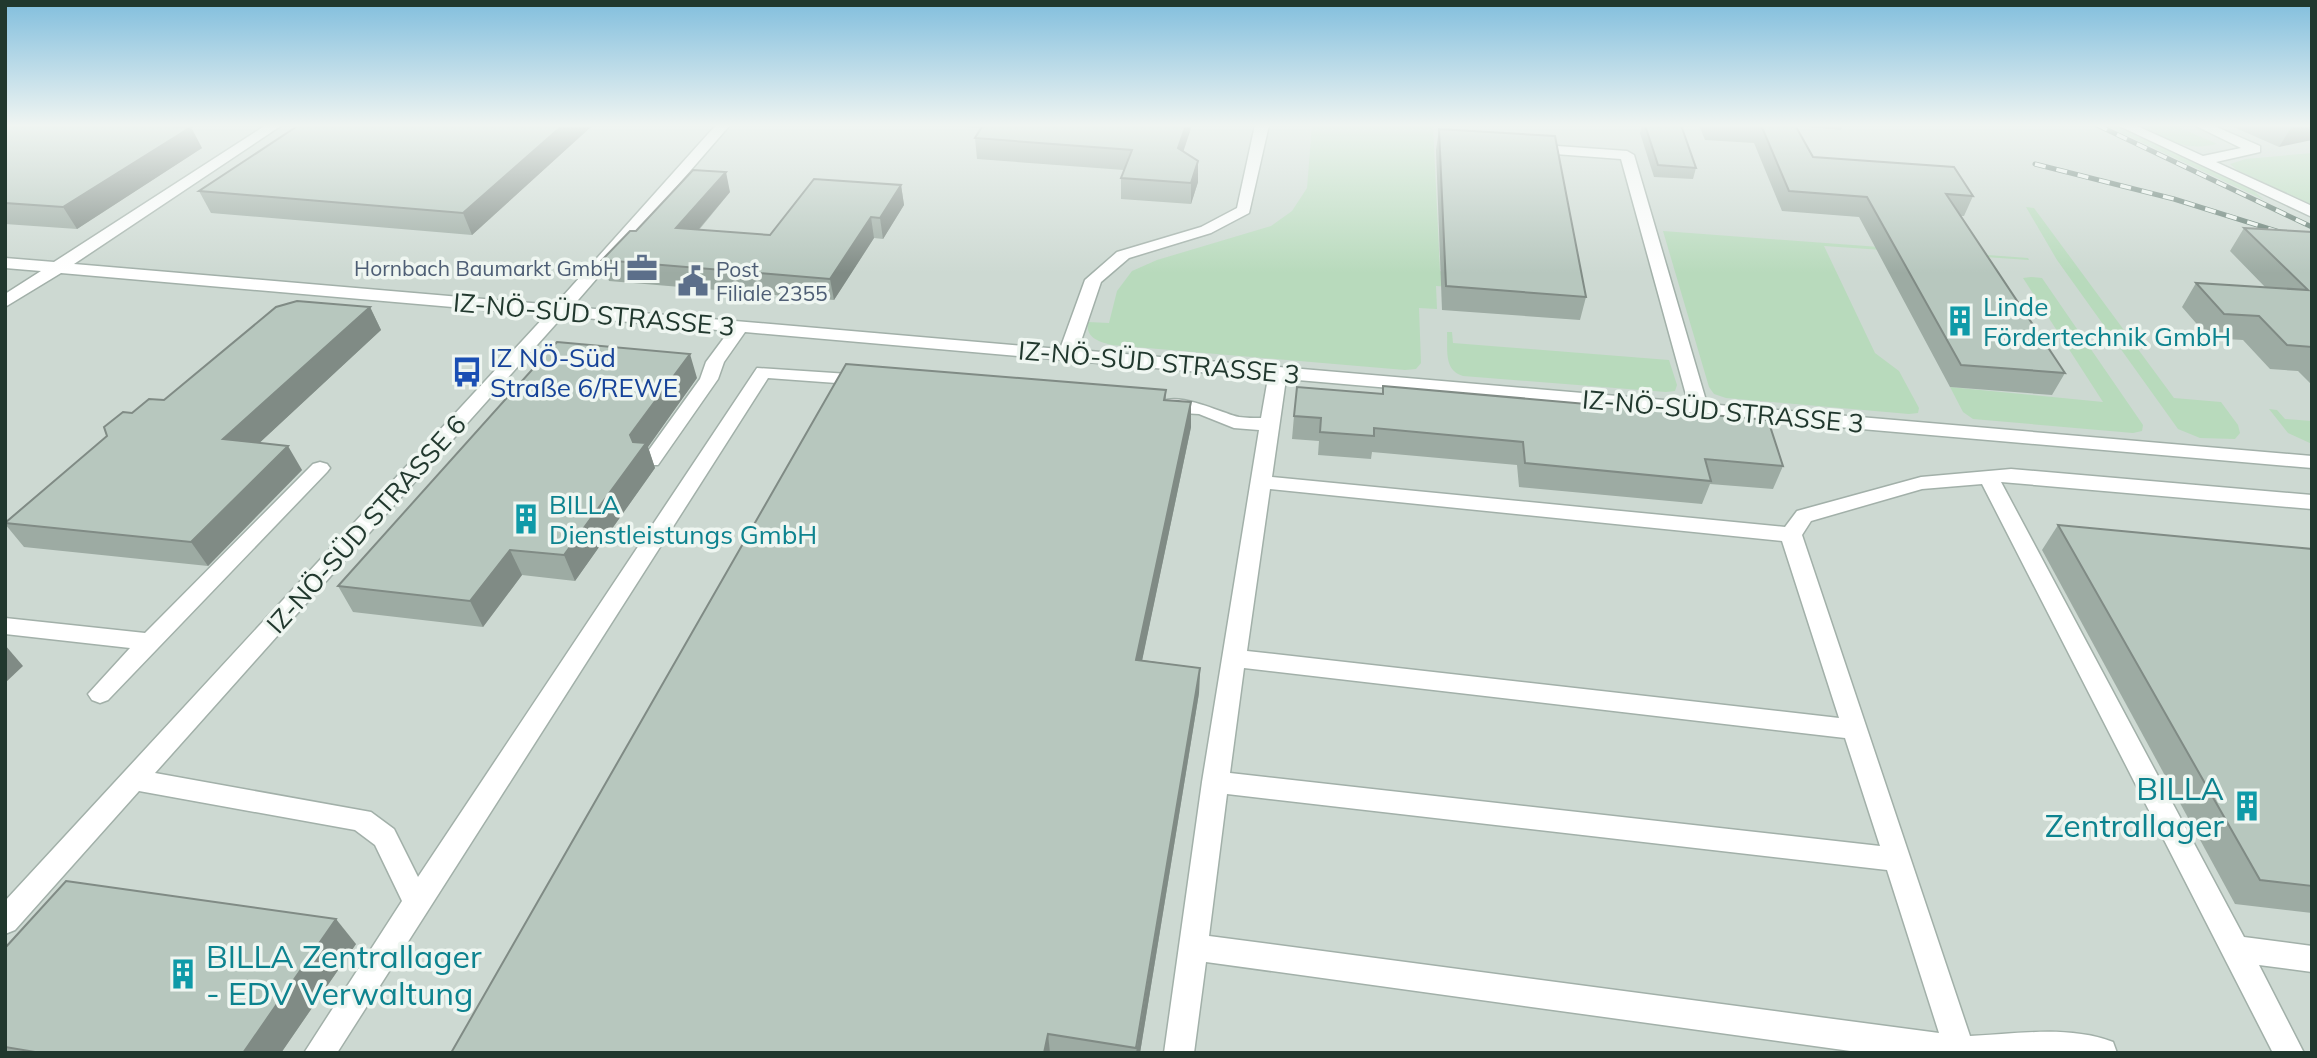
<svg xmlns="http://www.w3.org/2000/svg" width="2317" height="1058" font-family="Mulish,sans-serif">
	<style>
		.built { fill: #cdd9d2 }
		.green { fill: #b8dabc }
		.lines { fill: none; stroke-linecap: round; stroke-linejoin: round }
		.minor-casing { stroke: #a2b0a9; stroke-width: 3 }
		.minor { fill: #fff; fill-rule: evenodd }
		.rail-casing { stroke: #5b746a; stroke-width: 5 }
		.rail { stroke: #eff6f1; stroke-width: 3.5; stroke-dasharray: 11; stroke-linecap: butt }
		.wall { fill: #9daba3 }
		.shaded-wall { fill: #808b85 }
		.building { fill: #b7c7be; stroke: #808b85; stroke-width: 2 }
		.labels { text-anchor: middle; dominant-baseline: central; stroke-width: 7; stroke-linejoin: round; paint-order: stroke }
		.far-service-label { font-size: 21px; fill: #4e5e75; stroke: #eff6f1; text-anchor: end }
		.culture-label { font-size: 26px; fill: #0d838f; stroke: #eff6f1; text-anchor: start }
		.street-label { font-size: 26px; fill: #21382e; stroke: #eff6f1 }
		.transit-label { font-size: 26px; fill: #164399; stroke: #eff6f1; text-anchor: start }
		.near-culture-label { font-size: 32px; fill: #0d838f; stroke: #eff6f1; text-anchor: end }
	</style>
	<rect width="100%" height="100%" fill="#dee9e3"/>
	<rect class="built" x="5" y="125" width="2307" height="928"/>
	<g class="green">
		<path d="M1312,125H1433L1440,271L1526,292L1436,286L1437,309L1419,308L1421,363L1416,369L1405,370L1112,345C1100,342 1085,338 1088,322L1109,323L1117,291L1132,271L1157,260L1271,226L1292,211L1307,188Z"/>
		<polygon points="2105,125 2114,125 2253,190 2264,200"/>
		<path d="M2139,125H2174L2217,144C2183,152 2169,139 2139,125Z"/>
		<polygon points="2312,153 2312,205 2237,170 2230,164 2246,159"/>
		<polygon points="2026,207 2034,208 2174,398 2221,402 2238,425 2240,433 2235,439 2200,438 2178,429 2057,260"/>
		<polygon points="1663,231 2028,258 2029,260 1824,246 1875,353 1899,371 1919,408 1918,413 1909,414 1726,398 1714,394 1709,387"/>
		<polygon points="2031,277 2042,278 2143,425 2142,431 2133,433 1973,419 1963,412 1950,387 2103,402 2023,278"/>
		<path d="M1447,332H1452L1453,343L1669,360L1677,385L1675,391L1666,392L1463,376C1443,370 1448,349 1447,332Z"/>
		<polygon points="2269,409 2277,410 2285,419 2312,421 2312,444 2288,433"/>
	</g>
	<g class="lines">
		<g class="minor-casing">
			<g id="minor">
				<path d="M266,125H282L74,264L555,305L716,125H730L572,307L1060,349L1085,280L1117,252L1201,227L1237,208L1255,125H1269L1249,213L1211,233L1129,258L1101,282L1078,350L1688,402L1621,159L1529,152L1522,148L1529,144L1627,151L1634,155L1707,404L2312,456V468L1286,379L1272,477L1785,527L1797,511L1921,477L2011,469L2312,495V509L2001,482L2244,937L2312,946V972L2259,965L2304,1053H2273L1982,484L1922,489L1811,521L1802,535L1970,1036C2016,1034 2069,1025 2113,1042L2117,1053H1865L1206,962L1194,1053H1164L1202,782L1259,430L1234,428L1199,414L1165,412L1156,406C1171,387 1221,413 1239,417C1246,418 1254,418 1261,418L1268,378L745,332L724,362L718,379L658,465H644L641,461L700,379L706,362L729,331L563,316L155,773L371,812L394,829L418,877L757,368L864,375L873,380L864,385L768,378L337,1053H304L402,901L375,845L355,830L139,791L15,930L5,934V901L546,315L61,273L5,307V294L41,271L5,268V258L54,262ZM1270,489L1782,541L1839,718L1247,651ZM1244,668L1845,738L1880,846L1230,773ZM1227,794L1887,870L1939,1033L1209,936Z"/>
				<polygon points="2117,125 2135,125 2203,156 2241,148 2194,125 2212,125 2260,146 2260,152 2216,162 2312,206 2312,217"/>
				<polygon points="320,462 327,464 330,468 327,472 108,700 100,703 92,700 88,694 130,648 5,634 5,618 145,633 313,464"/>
			</g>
		</g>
		<use href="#minor" class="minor"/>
		<g class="rail-casing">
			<g id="rail">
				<polyline points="2097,125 2312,227"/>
				<polyline points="2035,164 2174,199 2312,242"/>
			</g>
		</g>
		<use href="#rail" class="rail"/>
	</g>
	<g class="wall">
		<polygon points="5,125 202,148 77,229 5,224"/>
		<polygon points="299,125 593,125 472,235 211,213 199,191"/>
		<polygon points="931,125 1192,125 1183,151 1198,161 1198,182 1191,204 1121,199 1121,178 1124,170 977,159 975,138 981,128"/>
		<polygon points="1642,125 1681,125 1696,168 1693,179 1654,177 1640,133"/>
		<polygon points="1699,125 1843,125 1841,130 1796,126 1813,157 1973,196 1964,216 1961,216 2065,373 2052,395 1950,387 1859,217 1782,211 1754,143 1705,140"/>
		<polygon points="2229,125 2312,125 2279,147"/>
		<polygon points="1439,129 1586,297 1580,320 1442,310 1436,150"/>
		<polygon points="901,185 904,205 883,239 874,238 834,300 609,281 602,260 636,231 730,192 699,230 770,235"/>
		<polygon points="2244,228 2312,232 2312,385 2298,371 2270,369 2243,340 2209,338 2182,307 2196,283 2266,288 2230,251"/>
		<polygon points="370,307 381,330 259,443 302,470 208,566 24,547 5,524 5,522 107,436 132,413 164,400"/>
		<polygon points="697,378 648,447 655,468 575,581 522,575 483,627 353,612 338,586"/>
		<polygon points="1383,386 1783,466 1773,489 1710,484 1702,504 1519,487 1517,465 1372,452 1371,459 1318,455 1319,441 1292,439 1294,416 1382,394"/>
		<polygon points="1166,390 1166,400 1191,402 1191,427 1142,660 1200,668 1199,693 1140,1053 451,1053"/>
		<polygon points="2058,525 2312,549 2312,913 2235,904 2042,550"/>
		<polygon points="356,944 281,1053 5,1053 5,948"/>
	</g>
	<g class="shaded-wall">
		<polygon points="563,125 593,125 472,235 463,213"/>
		<polygon points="1186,125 1192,125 1178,168 1178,148"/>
		<polygon points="2297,125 2312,125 2312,140 2279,147 2292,126"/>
		<polygon points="191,127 202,148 77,229 63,207"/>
		<polygon points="1198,161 1198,182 1191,204 1191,183"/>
		<polygon points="726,172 730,192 682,249 676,228"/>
		<polygon points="901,185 904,205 883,239 880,218"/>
		<polygon points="871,217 874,238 834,300 830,279"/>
		<polygon points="370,307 381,330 238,463 223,439"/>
		<polygon points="690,354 697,378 648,447 655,468 575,581 564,555 630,435"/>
		<polygon points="1191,402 1191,427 1137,685 1136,660"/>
		<polygon points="288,446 302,470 208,566 191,542"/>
		<polygon points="510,550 522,575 483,627 470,601"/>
		<polygon points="5,645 23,666 5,683"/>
		<polygon points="1200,668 1199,693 1140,1053 1136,1053"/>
		<polygon points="336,919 356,944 281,1053 243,1053"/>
		<polygon points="1048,1034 1050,1053 1044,1053"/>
	</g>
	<g class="building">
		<polygon points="5,125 153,125 191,127 63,207 5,203"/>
		<polygon points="299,125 563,125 463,213 199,191"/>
		<polygon points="983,125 1186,125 1178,148 1198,161 1191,183 1121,178 1132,150 975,138"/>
		<polygon points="1645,125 1681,125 1696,168 1658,165"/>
		<polygon points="1761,125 1795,125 1813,157 1954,167 1973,196 1946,194 2065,373 1961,365 1867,197 1789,191"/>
		<polygon points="1439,129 1555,136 1586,297 1446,286"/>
		<polygon points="693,170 726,172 676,228 770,235 814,179 901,185 880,218 871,217 830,279 602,260 630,231 636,231"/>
		<polygon points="2244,228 2312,232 2312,347 2287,345 2259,316 2224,314 2196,283 2308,290"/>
		<polygon points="297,301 370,307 223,439 288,446 191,542 5,523 107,436 104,427 123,412 132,413 149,399 164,400 276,307"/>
		<polygon points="557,342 690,354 630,435 633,442 646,443 564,555 510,550 470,601 338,586"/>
		<polygon points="846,364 1166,390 1164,400 1191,402 1136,660 1200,668 1136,1048 1048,1034 1044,1053 451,1053"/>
		<polygon points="1383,386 1768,420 1783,466 1705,459 1711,481 1525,463 1523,442 1374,428 1374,436 1320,432 1321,418 1294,416 1297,387 1383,394"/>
		<polygon points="2058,525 2312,549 2312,886 2260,880"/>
		<polygon points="66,881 336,919 243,1053 41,1053 5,1047 5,948"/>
	</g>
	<linearGradient id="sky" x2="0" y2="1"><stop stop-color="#81bedd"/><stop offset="0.46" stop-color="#f0f5f2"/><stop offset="1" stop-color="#f0f5f2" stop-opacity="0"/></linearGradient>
	<rect width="2317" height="273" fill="url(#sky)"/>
	<defs>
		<g id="office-bare" transform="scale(2.415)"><path d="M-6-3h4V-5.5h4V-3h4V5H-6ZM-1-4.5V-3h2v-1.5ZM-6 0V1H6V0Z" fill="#5c6f8a" stroke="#eff6f1" stroke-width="2.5" paint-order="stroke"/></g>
		<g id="civic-bare" transform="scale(2.415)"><path d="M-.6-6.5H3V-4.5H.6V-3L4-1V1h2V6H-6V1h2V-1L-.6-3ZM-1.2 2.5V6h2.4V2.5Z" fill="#5c6f8a" stroke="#eff6f1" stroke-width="2.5" paint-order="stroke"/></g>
		<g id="building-bare" transform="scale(2.415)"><path d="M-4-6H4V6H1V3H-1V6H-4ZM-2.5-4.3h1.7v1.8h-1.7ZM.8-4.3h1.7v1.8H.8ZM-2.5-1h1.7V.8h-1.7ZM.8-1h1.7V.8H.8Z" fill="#0f9aa8" stroke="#eff6f1" stroke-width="2.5" paint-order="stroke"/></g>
		<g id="bus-bare" transform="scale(2.415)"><path d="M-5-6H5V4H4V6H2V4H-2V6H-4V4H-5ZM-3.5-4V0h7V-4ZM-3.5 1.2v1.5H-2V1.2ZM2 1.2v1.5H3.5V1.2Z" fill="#1a4fb4" stroke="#eff6f1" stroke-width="2.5" paint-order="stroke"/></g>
	</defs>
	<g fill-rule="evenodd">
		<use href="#office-bare" x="642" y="268"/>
		<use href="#civic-bare" x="693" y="281"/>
		<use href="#building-bare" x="1960" y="321"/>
		<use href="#bus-bare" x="467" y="372"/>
		<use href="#building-bare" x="526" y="519"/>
		<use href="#building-bare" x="2247" y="806"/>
		<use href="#building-bare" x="183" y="974"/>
	</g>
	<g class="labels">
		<g class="far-service-label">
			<text x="619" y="268">Hornbach Baumarkt GmbH</text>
			<text x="716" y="269" text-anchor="start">Post<tspan x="716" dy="24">Filiale 2355</tspan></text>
		</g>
		<g class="culture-label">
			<text x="1983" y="306">Linde<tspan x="1983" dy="30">Fördertechnik GmbH</tspan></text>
			<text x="549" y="504">BILLA<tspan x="549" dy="30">Dienstleistungs GmbH</tspan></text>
		</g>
		<g class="street-label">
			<text transform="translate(594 314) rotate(5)">IZ-NÖ-SÜD STRASSE 3</text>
			<text transform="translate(1159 362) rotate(5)">IZ-NÖ-SÜD STRASSE 3</text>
			<text transform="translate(1723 411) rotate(5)">IZ-NÖ-SÜD STRASSE 3</text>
			<text transform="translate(366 524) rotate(-48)">IZ-NÖ-SÜD STRASSE 6</text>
		</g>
		<g class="transit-label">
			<text x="490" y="357">IZ NÖ-Süd<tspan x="490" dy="30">Straße 6/REWE</tspan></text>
		</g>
		<g class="near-culture-label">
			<text x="2224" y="788">BILLA<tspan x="2224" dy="37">Zentrallager</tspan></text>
			<text x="206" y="956" text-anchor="start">BILLA Zentrallager<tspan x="206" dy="37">- EDV Verwaltung</tspan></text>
		</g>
	</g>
	<rect width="2317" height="1058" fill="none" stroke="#21382e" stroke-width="14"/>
</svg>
